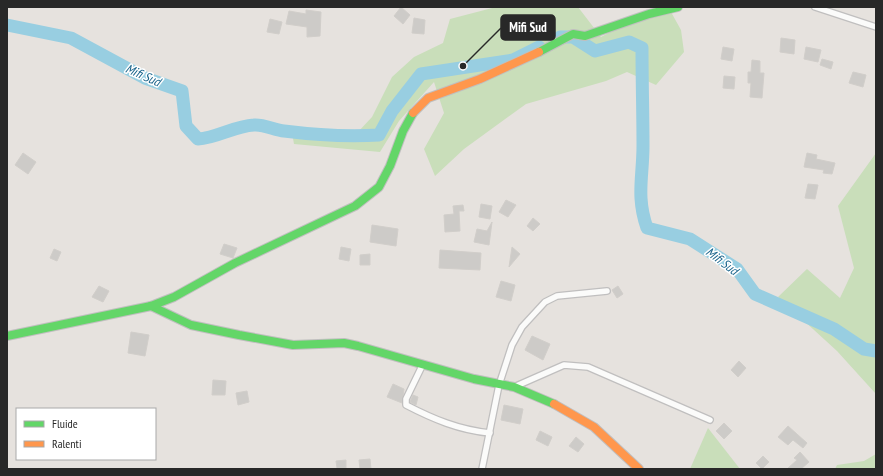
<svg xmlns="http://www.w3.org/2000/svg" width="883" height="476" font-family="'PT Sans Narrow',sans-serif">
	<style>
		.green { fill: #c9deba }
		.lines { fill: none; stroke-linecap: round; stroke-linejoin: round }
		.river { stroke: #98cee1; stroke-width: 13 }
		.building { fill: #cdcbc8; stroke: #d1ceca }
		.street-casing { stroke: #c0bfbf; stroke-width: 8 }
		.fast-casing { stroke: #c0bfbf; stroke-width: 10 }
		.slow-casing { stroke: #c0bfbf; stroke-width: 10 }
		.street { stroke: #fbfbfa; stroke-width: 5.5 }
		.fast { stroke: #63d668; stroke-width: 8 }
		.slow { stroke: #ff974d; stroke-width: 8 }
		.labels { text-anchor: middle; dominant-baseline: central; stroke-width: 3; stroke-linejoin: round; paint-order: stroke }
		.water-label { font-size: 13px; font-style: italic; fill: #1a648b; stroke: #fff }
		.leader { fill: none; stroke: #282828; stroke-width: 1.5 }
		.callout-dot { fill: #282828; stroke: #fff; stroke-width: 1.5 }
		.callout { fill: #282828; stroke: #282828; stroke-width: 1.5 }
		.callout-label { font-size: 13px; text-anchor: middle; font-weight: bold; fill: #fff }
	</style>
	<rect width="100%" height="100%" fill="#e6e2de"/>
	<g class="green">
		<polygon points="496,7 578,7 601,37 633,20 671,12 681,30 684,52 656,85 627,72 606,81 526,104 464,149 435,176 424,149 444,113 434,82 399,121 380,152 294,144 291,127 357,133 372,117 392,77 414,57 443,43 450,19"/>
		<polygon points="876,153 876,394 837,351 778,297 807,269 840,298 854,268 838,206"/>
		<polygon points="708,428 740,469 690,469"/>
		<polygon points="876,454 876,469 835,469 837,465 864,461"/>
	</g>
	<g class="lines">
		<g class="river">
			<path d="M7,25L71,38L145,78L182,91L186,126L198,139C217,138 234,126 254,125C263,124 275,130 284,131C316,135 347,137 379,135L392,111L421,74L513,60L539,47"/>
			<path d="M560,37H573L595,51L629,42L642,48C642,81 643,114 643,146C643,177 636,196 647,228L690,239L737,269L755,294L834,329L864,349L876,351"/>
		</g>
	</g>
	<g class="building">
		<polygon points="401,7 410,15 403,24 394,16"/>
		<polygon points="306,10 321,12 320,36 307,37 307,27 286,24 289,11 306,14"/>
		<polygon points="414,18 425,20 424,34 412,33"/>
		<polygon points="270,19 282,22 279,34 267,32"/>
		<polygon points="781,38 795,40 794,54 780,52"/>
		<polygon points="723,47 734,49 732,61 721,59"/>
		<polygon points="806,47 821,50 818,62 804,59"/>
		<polygon points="822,59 833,62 831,69 820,65"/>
		<polygon points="752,60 760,61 760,73 764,73 762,98 750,97 751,83 748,83 748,72 751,72"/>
		<polygon points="853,72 866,75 863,87 849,83"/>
		<polygon points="724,76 735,77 734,89 723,88"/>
		<polygon points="23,153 36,162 28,174 15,165"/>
		<polygon points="807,153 817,155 816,159 835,163 832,174 823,173 824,170 804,167"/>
		<polygon points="808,184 818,185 815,199 805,198"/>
		<polygon points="506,200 516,205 508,217 499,212"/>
		<polygon points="481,204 492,206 490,219 479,217"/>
		<polygon points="463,205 464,211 459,211 460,231 445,232 444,215 454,214 453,206"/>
		<polygon points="533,218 540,224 533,231 527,226"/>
		<polygon points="492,222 489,245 474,242 477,229 487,231"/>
		<polygon points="372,225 398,229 396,246 370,242"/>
		<polygon points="224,244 237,248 233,258 220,254"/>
		<polygon points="341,247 351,249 349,261 339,259"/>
		<polygon points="512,247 520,254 509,267"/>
		<polygon points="54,249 61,252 57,261 50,258"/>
		<polygon points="440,250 481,253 480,270 439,268"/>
		<polygon points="370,254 370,265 360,265 360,255"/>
		<polygon points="501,281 515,285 511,301 496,297"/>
		<polygon points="99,286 109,291 103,302 92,297"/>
		<polygon points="618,286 623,294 617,298 612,290"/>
		<polygon points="131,332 149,335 145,356 128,353"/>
		<polygon points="532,336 550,344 543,360 525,350"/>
		<polygon points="739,361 746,368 738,377 731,370"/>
		<polygon points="213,380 226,381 225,395 212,395"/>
		<polygon points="393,384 404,389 402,403 387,397"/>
		<polygon points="247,391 249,402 238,405 236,393"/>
		<polygon points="413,395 418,397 416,405 410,402"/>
		<polygon points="504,405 523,409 520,424 501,420"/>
		<polygon points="724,423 732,431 724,439 716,431"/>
		<polygon points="788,426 807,443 803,448 793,440 788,445 778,437"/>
		<polygon points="540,431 552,437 548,446 536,440"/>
		<polygon points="576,437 584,444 578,452 569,446"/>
		<polygon points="800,452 809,462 801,469 787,469 797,460 794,458"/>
		<polygon points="763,456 769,462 762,469 756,463"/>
		<polygon points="370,459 371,469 360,469 359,460"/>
		<polygon points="346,460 346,468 337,468 336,461"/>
	</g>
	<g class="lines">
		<g class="street-casing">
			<g id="street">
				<polyline points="815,7 876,27"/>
				<path d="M423,364L406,399V405C433,419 459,430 490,433"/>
				<polyline points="514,387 564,365 588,367 710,420"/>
				<polyline points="482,469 499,385 512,345 522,327 545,302 557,296 607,291"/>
			</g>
		</g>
		<g class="fast-casing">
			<g id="fast">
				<polyline points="539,52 573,34 585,36 649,14 678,7"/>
				<polyline points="151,306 191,325 239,335 293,345 344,343 358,346 474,379 514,387 554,404"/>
				<polyline points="7,336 151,306 174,297 235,263 355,206 379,187 390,166 403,131 413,113"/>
			</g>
		</g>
		<g class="slow-casing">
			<g id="slow">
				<polyline points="413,113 428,98 480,79 539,52"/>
				<polyline points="554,404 594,427 639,469"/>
			</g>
		</g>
		<use href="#street" class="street"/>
		<use href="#fast" class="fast"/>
		<use href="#slow" class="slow"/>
	</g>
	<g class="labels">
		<g class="water-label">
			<text transform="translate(143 75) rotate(24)">Mifi Sud</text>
			<text transform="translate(722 261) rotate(37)">Mifi Sud</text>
		</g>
	</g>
	<path class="leader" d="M463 66L501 28"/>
	<circle class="callout-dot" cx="463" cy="66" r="4"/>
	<rect class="callout" x="501" y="15" width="54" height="25" rx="4"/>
	<g class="callout-label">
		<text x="528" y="32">Mifi Sud</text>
	</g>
	<rect width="883" height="476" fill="none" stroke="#282828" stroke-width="16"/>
	<rect x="16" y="408" width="140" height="52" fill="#ffffff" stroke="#a9a9a9"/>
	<rect x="24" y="421" width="20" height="6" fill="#63d668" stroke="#a9a9a9"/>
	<text x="52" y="428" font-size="12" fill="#282828">Fluide</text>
	<rect x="24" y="441" width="20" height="6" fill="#ff974d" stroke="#a9a9a9"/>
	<text x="52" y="448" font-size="12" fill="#282828">Ralenti</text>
</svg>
